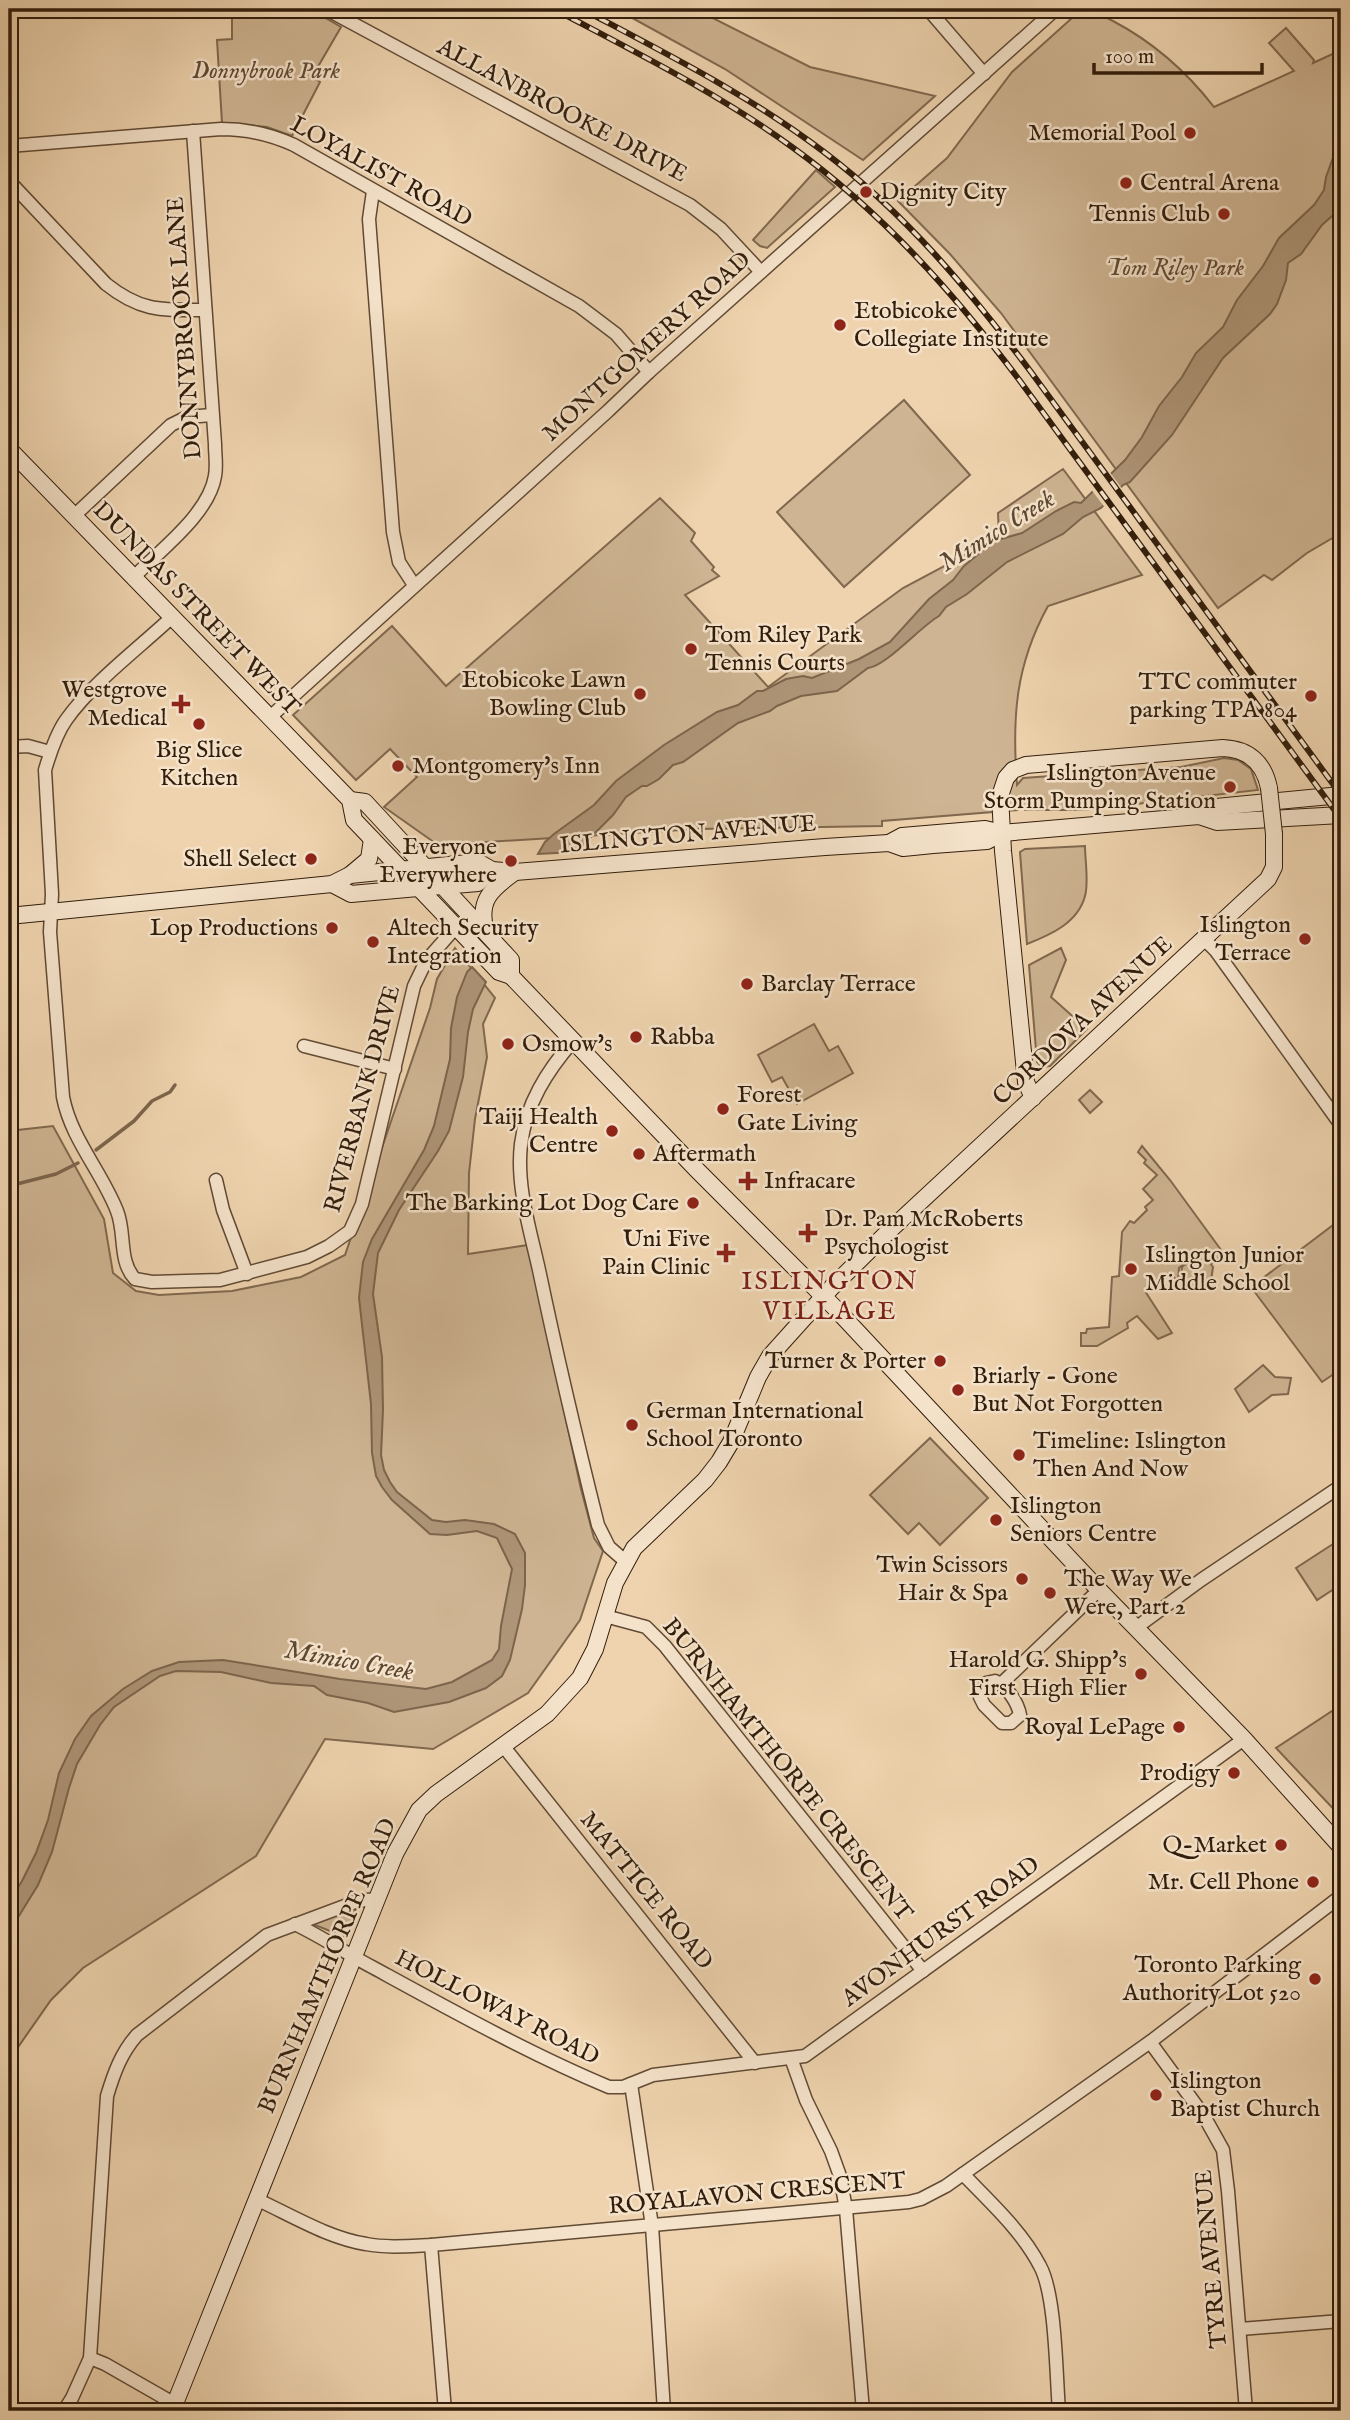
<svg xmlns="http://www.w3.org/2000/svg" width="1350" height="2420" font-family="'IM FELL English',serif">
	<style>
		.green { fill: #ceb492; stroke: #80684e; stroke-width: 2 }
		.water { fill: #ae9577; stroke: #7c654c; stroke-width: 2 }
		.pier { fill: #eed3ae }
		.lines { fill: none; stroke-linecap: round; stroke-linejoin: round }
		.stream { stroke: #7c654c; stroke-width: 3.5 }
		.street-casing { stroke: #614a34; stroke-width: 15 }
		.secondary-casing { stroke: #321d0b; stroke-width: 18 }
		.street { stroke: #f4e2ca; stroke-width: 12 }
		.secondary { stroke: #f4e2ca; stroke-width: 16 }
		.rail-casing { stroke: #321d0b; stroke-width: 6 }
		.rail { stroke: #f4e2ca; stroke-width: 3.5; stroke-dasharray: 10; stroke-linecap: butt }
		.secondary-bridge-casing { stroke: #321d0b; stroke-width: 18; stroke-linecap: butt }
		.secondary-bridge { stroke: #f4e2ca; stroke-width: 16 }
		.poi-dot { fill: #8f2418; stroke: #f4e2ca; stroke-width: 2.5 }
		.labels { text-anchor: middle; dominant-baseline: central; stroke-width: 5; stroke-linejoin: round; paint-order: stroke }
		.park-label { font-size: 24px; font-style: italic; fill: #614a34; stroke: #f4e2ca }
		.street-label { font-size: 24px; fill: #321d0b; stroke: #f4e2ca }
		.poi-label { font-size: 24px; fill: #321d0b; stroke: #f4e2ca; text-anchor: end }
		.water-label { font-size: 26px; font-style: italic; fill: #5d4731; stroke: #f4e2ca }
		.neighbourhood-label { font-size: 26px; letter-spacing: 2px; fill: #7a1f14; stroke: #f4e2ca }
	</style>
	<rect width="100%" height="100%" fill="#eed3ae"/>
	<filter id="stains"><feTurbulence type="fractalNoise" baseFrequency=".00286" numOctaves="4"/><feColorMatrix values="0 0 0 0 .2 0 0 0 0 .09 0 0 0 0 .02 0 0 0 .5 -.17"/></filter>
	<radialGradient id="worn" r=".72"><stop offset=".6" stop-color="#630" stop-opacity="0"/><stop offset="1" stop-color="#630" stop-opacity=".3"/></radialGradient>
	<g class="green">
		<polygon points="232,9 310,9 341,27 312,77 320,82 292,136 267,127 222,123 217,40 232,39"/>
		<polygon points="616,9 695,9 810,67 935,96 863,160 725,69"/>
		<path d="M1082,9C1093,10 1103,16 1113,21C1153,42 1186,71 1214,107L1294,71L1269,43L1286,28L1314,60L1313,63L1341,50V533L1307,553L1272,580L1264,575L1218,608L1001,313L950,254L898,201L947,158L1012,72Z"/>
		<polygon points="816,170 835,187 767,248 760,246 753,240"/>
		<polygon points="904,400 970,475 844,587 777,512"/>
		<path d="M1063,469L1142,575L1048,606C1015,666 1012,718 1017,785L1023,778L1181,767L1224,758L1238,760L1251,769L1258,790L1084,810H1025L1019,805L1018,810L882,821V826L697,829L438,845L384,807L417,777L390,749L356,780L293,715L392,626L446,686L660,498L695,533L691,541L714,567L712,570L719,576L685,595L768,687L903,588L999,537L998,513Z"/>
		<path d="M1085,846C1085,861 1089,882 1085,896C1078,923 1050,935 1027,944L1020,852L1025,849Z"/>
		<polygon points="455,948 495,998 483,1024 487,1057 475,1119 469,1173 468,1254 528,1245 581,1489 594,1538 603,1551 580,1620 528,1693 433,1749 325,1739 256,1856 83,1968 51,2000 9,2060 9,1131 53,1126 104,1219 113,1273 136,1291 159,1295 232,1291 301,1277 345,1255 430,1008 437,979"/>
		<polygon points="1061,948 1066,960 1051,997 1087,1029 1050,1066 1042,1067 1037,1062 1029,965"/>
		<polygon points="814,1024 829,1051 838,1046 853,1073 797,1104 782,1077 772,1082 758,1055"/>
		<polygon points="1090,1090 1102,1102 1090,1113 1079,1100"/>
		<polygon points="1142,1146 1170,1180 1224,1254 1212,1263 1204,1253 1198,1252 1179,1268 1178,1281 1169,1273 1145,1291 1172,1333 1158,1339 1137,1316 1127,1323 1128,1328 1097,1346 1081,1346 1081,1333 1086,1333 1087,1329 1109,1327 1112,1277 1119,1276 1122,1232 1130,1221 1134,1223 1147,1210 1145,1207 1153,1200 1143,1189 1157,1175 1144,1163 1146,1160 1138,1152"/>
		<polygon points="1341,1219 1341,1369 1322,1382 1251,1287"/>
		<polygon points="1198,1254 1204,1255 1213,1267 1211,1281 1201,1289 1185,1287 1180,1280 1182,1267"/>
		<polygon points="1263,1365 1275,1377 1291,1378 1288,1394 1272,1395 1249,1412 1235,1389"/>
		<polygon points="930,1438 988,1498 940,1545 919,1523 908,1534 870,1495"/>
		<polygon points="1336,1542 1341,1549 1341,1579 1335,1583 1337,1587 1317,1600 1296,1568"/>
		<polygon points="1335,1709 1339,1713 1341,1712 1341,1817 1276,1748"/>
		<polygon points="359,1901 345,1937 315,1925 315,1917"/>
	</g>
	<g class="water">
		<path d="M1341,136V208L1322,225L1301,254L1288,263L1286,280L1277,304L1270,314L1223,358L1172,435L1130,482L1123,485L1101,508L1083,517L1063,534L1007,562L967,594L946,607L939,616C921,626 885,667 868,668L837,691L801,696L777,706L770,711L738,723L683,762L673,765L659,779L647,786H642L626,797L613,815L576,852L538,854L545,842L554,834L594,805L616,781L664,745L717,712L738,705L757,691H763L786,679L803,676L812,678L859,659L890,642L929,599L953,580L964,566L994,541L1022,533L1056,511L1074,502L1081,503L1125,460L1142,437L1159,406L1182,377L1196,353L1223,327L1237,300L1263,266L1279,238L1314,205L1324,190L1326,177Z"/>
		<polygon points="472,967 486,982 473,1009 468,1032 463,1077 449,1131 438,1151 399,1210 378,1253 373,1294 382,1357 383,1410 381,1455 384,1470 390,1482 397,1492 432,1520 446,1522 465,1520 494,1524 515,1534 525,1553 525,1585 522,1609 510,1660 502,1676 486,1688 449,1702 394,1712 368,1703 327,1695 314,1686 271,1683 221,1672 176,1671 160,1676 114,1707 100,1725 77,1764 69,1788 52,1852 38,1885 9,1932 9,1902 22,1881 36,1853 48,1820 59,1773 75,1739 91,1716 123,1689 152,1671 179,1662 223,1660 340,1679 426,1689 452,1682 492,1660 499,1649 501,1626 512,1569 497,1538 477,1531 447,1535 430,1534 392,1500 382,1487 376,1476 372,1453 371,1404 359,1298 363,1262 372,1239 424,1150 434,1126 450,1059 451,1028 457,997 467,972"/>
	</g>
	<polygon class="pier" points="1109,471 1123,490 1106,509 1090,488"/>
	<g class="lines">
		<g class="stream">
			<polyline points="96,1150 134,1121 152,1101 170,1092 175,1085"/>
			<polyline points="9,1186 56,1174 78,1163"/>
		</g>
		<g class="street-casing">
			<g id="street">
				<polyline points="326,9 690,205 721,229 761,272"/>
				<polyline points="928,9 984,74"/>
				<path d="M9,146L221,129C247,129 270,134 294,145L579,306L616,334L649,372"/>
				<path d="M9,181L106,284C141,312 162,310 205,310"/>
				<polyline points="373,191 369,219 393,532 399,562 414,585"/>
				<polyline points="75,515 171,425 187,417 212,415"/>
				<path d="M135,576C160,550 209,514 215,476C217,466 215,455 215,444L193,131"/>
				<path d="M172,617C139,648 92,683 66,720C56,734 50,753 45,770L52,894L50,932L63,1097C71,1139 102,1172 117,1211C126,1233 118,1261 135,1279L152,1282L220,1280L307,1257L329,1246L350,1231L362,1204L414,986L426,961L455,928"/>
				<polyline points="269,718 608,411 649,372 1056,9"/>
				<polyline points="9,747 28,746 50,752"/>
				<polyline points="1205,940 1216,951 1341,1125"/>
				<path d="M573,1041C547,1071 526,1104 521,1144C516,1186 530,1229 539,1270C557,1356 577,1441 598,1525L609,1547L625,1561"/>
				<polyline points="304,1046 395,1069"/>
				<polyline points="216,1180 223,1210 247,1274"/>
				<polyline points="605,1616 646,1627 665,1646 923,1971"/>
				<polyline points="1137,1627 1201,1580 1341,1486"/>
				<path d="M995,1681C1007,1686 1018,1703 1020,1715L1011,1723H1002L984,1705L980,1697L986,1683Z"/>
				<polyline points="1001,1684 1099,1590"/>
				<polyline points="504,1747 755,2063"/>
				<path d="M295,1924C324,1938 347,1954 374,1968C449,2009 530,2054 609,2087H623L653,2075L805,2056L1244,1739"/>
				<polyline points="1150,2042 1204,2116 1223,2150 1228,2191 1246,2411"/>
				<polyline points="791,2058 806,2100 831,2151 840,2176 846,2209 863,2411"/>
				<polyline points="631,2084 652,2226 664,2411"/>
				<path d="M963,2174C990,2202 1022,2231 1040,2266C1056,2295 1056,2375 1059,2411"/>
				<path d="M256,2199C291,2215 328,2238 366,2244C387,2248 409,2246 431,2245L909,2202L921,2199L946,2186L1150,2042L1341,1896"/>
				<polyline points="431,2245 445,2411"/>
				<polyline points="1240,2329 1341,2321"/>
				<polyline points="90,2358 105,2364 175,2404"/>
				<path d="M64,2411L72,2398L90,2358L107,2096C114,2073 121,2053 137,2035L267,1935L358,1901L377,1899"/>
			</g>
		</g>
		<g class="secondary-casing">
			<g id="secondary">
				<polyline points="9,449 350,800 354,820 499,972 511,976 698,1171 836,1309 1099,1590 1244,1739 1341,1847"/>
				<polyline points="350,800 365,802 511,960 511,976"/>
				<polyline points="1199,816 1216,807 1341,795"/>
				<polyline points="889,843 902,836 985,829 1002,833 1199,816 1217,822 1341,815"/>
				<polyline points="350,875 369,859 372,839"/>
				<polyline points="332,884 351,894 418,888 478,883 492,870"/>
				<polyline points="9,916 332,884 350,875 478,862 492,870 515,872 825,847 889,843 903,848 933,845 987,841 1002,833"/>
				<path d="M486,932C477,901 491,889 515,872"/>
				<path d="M1033,1098L1026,1082L1003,851L1000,796L1006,778L1013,770L1026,765L1223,748C1249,749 1264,763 1269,788"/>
				<polyline points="172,2411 395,1854 419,1810 436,1794 547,1714 580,1678 595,1649 615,1583 634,1548 705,1480 719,1462 731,1442 758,1377 770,1356 832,1287 889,1231 1268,879 1274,867 1274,834"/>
			</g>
		</g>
		<use href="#street" class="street"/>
		<use href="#secondary" class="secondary"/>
		<g class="rail-casing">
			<g id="rail">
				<path d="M554,9C635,52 718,93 792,147C882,212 954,293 1020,381L1341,819"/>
				<path d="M582,9C665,53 749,95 824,152C906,214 970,291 1031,372L1341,795"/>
			</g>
		</g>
		<use href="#rail" class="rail"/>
		<g class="secondary-bridge-casing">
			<polyline id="secondary-bridge" points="1269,788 1274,834"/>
		</g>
		<use href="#secondary-bridge" class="secondary-bridge"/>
	</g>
	<g class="poi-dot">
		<circle cx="1190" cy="133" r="7"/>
		<circle cx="1126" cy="183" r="7"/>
		<circle cx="866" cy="192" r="7"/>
		<circle cx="1224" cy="214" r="7"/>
		<circle cx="840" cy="325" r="7"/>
		<circle cx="691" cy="649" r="7"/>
		<circle cx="640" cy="694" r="7"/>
		<circle cx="1311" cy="696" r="7"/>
		<path d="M177.5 693.5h7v7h7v7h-7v7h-7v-7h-7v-7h7z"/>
		<circle cx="199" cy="724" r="7"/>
		<circle cx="398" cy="766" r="7"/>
		<circle cx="1230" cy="787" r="7"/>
		<circle cx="311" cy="859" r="7"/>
		<circle cx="511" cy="861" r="7"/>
		<circle cx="332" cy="928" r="7"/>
		<circle cx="1305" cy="939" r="7"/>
		<circle cx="373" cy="942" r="7"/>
		<circle cx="747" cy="984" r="7"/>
		<circle cx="636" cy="1037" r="7"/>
		<circle cx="508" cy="1044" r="7"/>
		<circle cx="723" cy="1109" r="7"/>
		<circle cx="612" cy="1131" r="7"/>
		<circle cx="639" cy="1154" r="7"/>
		<path d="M744.5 1170.5h7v7h7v7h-7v7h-7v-7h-7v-7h7z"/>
		<circle cx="693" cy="1203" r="7"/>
		<path d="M804.5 1222.5h7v7h7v7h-7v7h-7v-7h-7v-7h7z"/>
		<path d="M722.5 1242.5h7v7h7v7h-7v7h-7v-7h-7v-7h7z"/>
		<circle cx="1131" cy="1269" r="7"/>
		<circle cx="940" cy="1361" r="7"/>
		<circle cx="958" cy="1390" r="7"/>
		<circle cx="632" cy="1425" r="7"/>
		<circle cx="1019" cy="1455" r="7"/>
		<circle cx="996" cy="1520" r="7"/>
		<circle cx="1022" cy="1579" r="7"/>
		<circle cx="1050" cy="1593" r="7"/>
		<circle cx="1141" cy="1674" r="7"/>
		<circle cx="1179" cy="1727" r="7"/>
		<circle cx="1234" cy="1773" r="7"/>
		<circle cx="1281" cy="1845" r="7"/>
		<circle cx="1313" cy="1882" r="7"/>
		<circle cx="1315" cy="1979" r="7"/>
		<circle cx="1156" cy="2095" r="7"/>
	</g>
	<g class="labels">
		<g class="park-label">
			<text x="266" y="71">Donnybrook Park</text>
			<text x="1175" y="268">Tom Riley Park</text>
		</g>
		<g class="street-label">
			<text transform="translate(562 111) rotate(28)">ALLANBROOKE DRIVE</text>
			<text transform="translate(381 172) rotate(29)">LOYALIST ROAD</text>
			<text transform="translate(185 328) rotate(-94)">DONNYBROOK LANE</text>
			<text transform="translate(647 347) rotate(-42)">MONTGOMERY ROAD</text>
			<text transform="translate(196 609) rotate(46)">DUNDAS STREET WEST</text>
			<text transform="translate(688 835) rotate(-5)">ISLINGTON AVENUE</text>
			<text transform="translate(1083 1021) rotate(-43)">CORDOVA AVENUE</text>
			<text transform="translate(363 1099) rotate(-75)">RIVERBANK DRIVE</text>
			<text transform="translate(787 1770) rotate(51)">BURNHAMTHORPE CRESCENT</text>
			<text transform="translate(646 1891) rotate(51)">MATTICE ROAD</text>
			<text transform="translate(941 1932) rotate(-36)">AVONHURST ROAD</text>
			<text transform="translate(328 1966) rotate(-67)">BURNHAMTHORPE ROAD</text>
			<text transform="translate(497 2008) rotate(27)">HOLLOWAY ROAD</text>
			<text transform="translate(757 2194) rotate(-5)">ROYALAVON CRESCENT</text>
			<text transform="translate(1212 2259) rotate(-95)">TYRE AVENUE</text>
		</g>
		<g class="poi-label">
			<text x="1176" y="133">Memorial Pool</text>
			<text x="1140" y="183" text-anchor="start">Central Arena</text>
			<text x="880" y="192" text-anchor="start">Dignity City</text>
			<text x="1210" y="214">Tennis Club</text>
			<text x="854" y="311" text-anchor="start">Etobicoke<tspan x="854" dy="28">Collegiate Institute</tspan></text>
			<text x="705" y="635" text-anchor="start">Tom Riley Park<tspan x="705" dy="28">Tennis Courts</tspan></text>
			<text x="626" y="680">Etobicoke Lawn<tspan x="626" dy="28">Bowling Club</tspan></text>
			<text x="1297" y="682">TTC commuter<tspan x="1297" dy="28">parking TPA 804</tspan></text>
			<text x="167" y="690">Westgrove<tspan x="167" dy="28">Medical</tspan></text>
			<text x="199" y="750" text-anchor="middle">Big Slice<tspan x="199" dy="28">Kitchen</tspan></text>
			<text x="412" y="766" text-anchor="start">Montgomery's Inn</text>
			<text x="1216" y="773">Islington Avenue<tspan x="1216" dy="28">Storm Pumping Station</tspan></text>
			<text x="497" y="847">Everyone<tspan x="497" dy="28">Everywhere</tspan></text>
			<text x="297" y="859">Shell Select</text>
			<text x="1291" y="925">Islington<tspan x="1291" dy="28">Terrace</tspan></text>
			<text x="318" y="928">Lop Productions</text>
			<text x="387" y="928" text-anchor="start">Altech Security<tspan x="387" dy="28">Integration</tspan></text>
			<text x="761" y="984" text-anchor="start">Barclay Terrace</text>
			<text x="650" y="1037" text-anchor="start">Rabba</text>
			<text x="522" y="1044" text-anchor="start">Osmow's</text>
			<text x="737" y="1095" text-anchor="start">Forest<tspan x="737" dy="28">Gate Living</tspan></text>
			<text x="598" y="1117">Taiji Health<tspan x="598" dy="28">Centre</tspan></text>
			<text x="653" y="1154" text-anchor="start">Aftermath</text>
			<text x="764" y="1181" text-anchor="start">Infracare</text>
			<text x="679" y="1203">The Barking Lot Dog Care</text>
			<text x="824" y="1219" text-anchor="start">Dr. Pam McRoberts<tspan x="824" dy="28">Psychologist</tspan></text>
			<text x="710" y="1239">Uni Five<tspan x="710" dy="28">Pain Clinic</tspan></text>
			<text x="1145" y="1255" text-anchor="start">Islington Junior<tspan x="1145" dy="28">Middle School</tspan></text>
			<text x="926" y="1361">Turner &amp; Porter</text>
			<text x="972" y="1376" text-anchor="start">Briarly - Gone<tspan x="972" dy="28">But Not Forgotten</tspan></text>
			<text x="646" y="1411" text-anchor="start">German International<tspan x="646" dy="28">School Toronto</tspan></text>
			<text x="1033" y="1441" text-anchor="start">Timeline: Islington<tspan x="1033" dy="28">Then And Now</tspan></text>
			<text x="1010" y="1506" text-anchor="start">Islington<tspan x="1010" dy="28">Seniors Centre</tspan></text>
			<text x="1008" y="1565">Twin Scissors<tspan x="1008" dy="28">Hair &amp; Spa</tspan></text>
			<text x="1064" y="1579" text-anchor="start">The Way We<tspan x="1064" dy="28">Were, Part 2</tspan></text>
			<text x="1127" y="1660">Harold G. Shipp's<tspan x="1127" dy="28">First High Flier</tspan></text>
			<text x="1165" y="1727">Royal LePage</text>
			<text x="1220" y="1773">Prodigy</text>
			<text x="1267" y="1845">Q-Market</text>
			<text x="1299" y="1882">Mr. Cell Phone</text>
			<text x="1301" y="1965">Toronto Parking<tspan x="1301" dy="28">Authority Lot 520</tspan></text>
			<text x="1170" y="2081" text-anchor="start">Islington<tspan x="1170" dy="28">Baptist Church</tspan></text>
		</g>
		<g class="water-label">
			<text transform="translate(997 531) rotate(-32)">Mimico Creek</text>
			<text transform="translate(349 1661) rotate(10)">Mimico Creek</text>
		</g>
		<g class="neighbourhood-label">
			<text x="830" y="1281">ISLINGTON<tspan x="830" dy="30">VILLAGE</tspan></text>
		</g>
	</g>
	<rect width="1350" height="2420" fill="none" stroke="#eed3ae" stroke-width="35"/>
	<rect x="10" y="10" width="1329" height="2399" fill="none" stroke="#321d0b" stroke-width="3.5"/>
	<rect x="18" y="18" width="1315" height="2385" fill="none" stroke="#321d0b" stroke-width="2"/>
	<path d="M1094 63v10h168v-10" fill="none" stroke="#321d0b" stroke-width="3.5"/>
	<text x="1105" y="63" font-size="21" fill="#321d0b" stroke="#f4e2ca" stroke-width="5" paint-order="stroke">100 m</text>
	<rect width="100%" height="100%" filter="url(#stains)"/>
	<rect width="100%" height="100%" fill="url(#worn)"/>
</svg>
